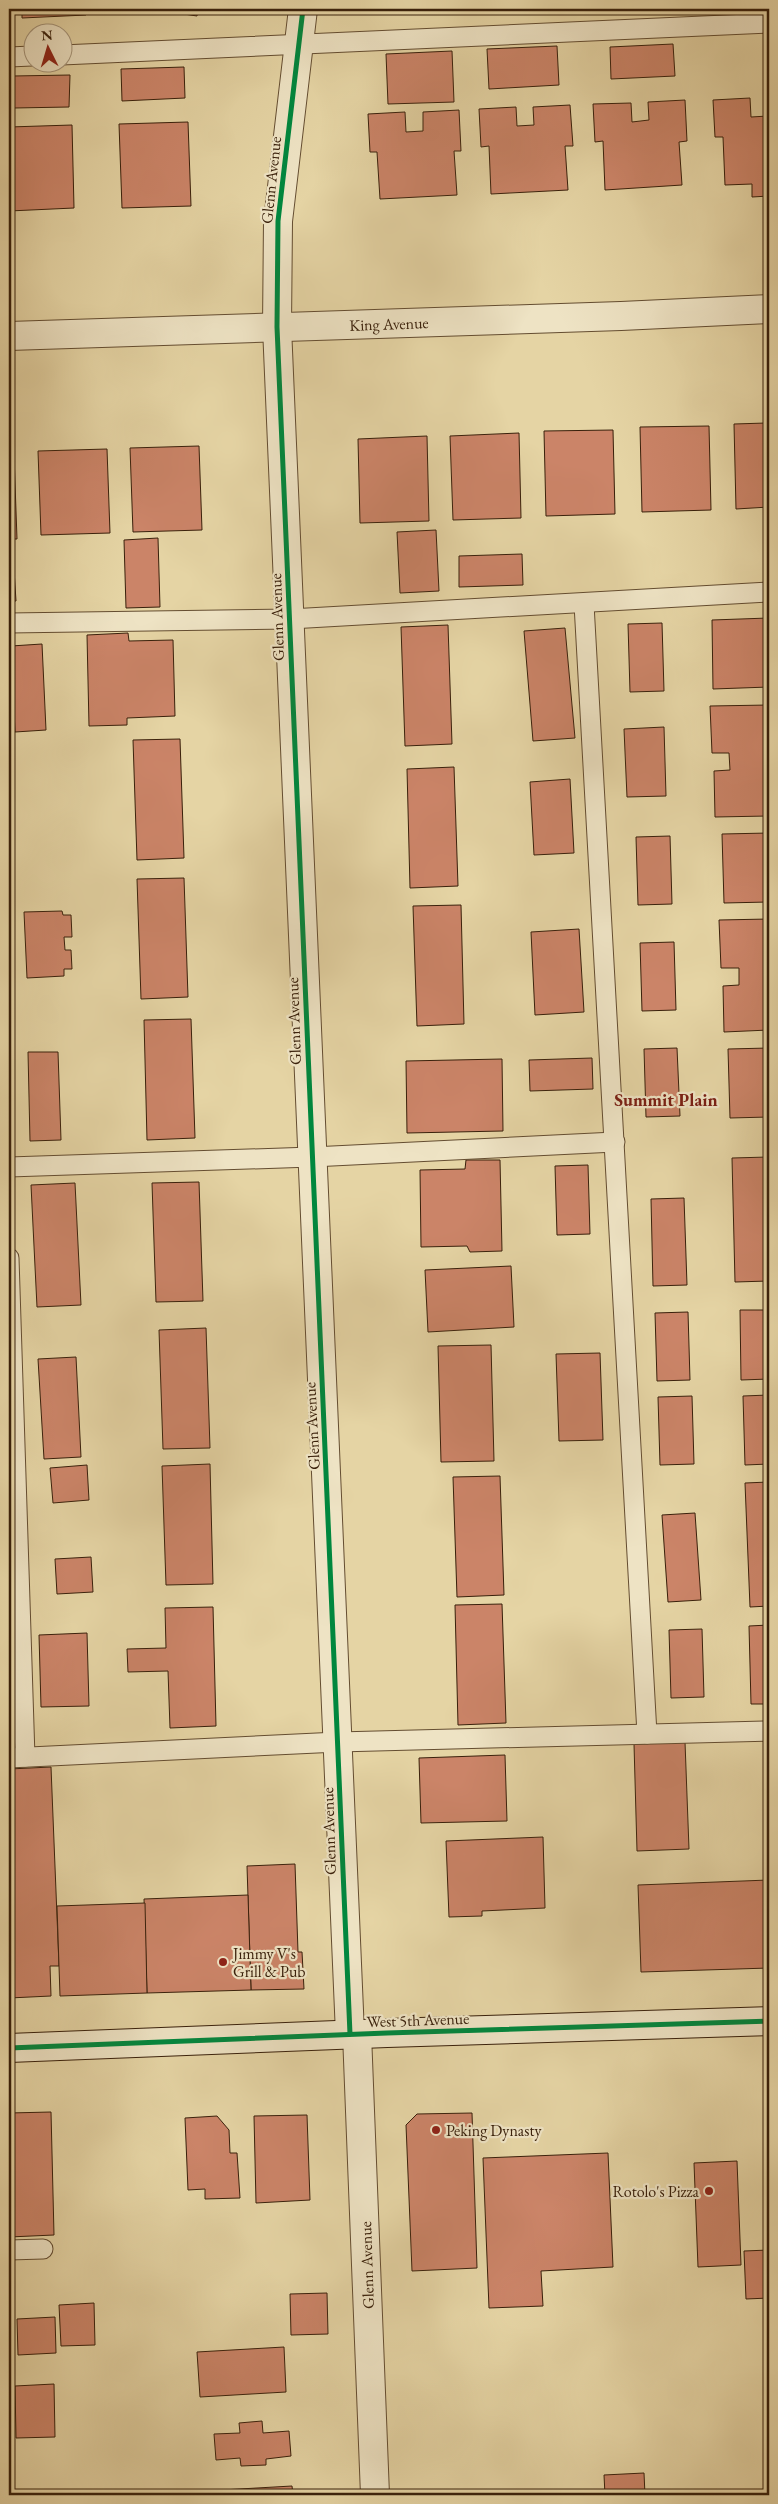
<svg xmlns="http://www.w3.org/2000/svg" width="778" height="2504" font-family="'EB Garamond',serif">
	<style>
		.building { fill: #cb8468; stroke: #39200b }
		.lines { fill: none; stroke-linecap: round; stroke-linejoin: round }
		.service-casing { stroke: #644d31; stroke-width: 21 }
		.minor-casing { stroke: #644d31; stroke-width: 30 }
		.tertiary-casing { stroke: #644d31; stroke-width: 30 }
		.secondary-casing { stroke: #39200b; stroke-width: 30 }
		.service { stroke: #eee3c4; stroke-width: 19 }
		.minor { stroke: #eee3c4; stroke-width: 28 }
		.tertiary { stroke: #eee3c4; stroke-width: 28 }
		.secondary { stroke: #eee3c4; stroke-width: 28 }
		.cycleway-casing { stroke: #eee3c4; stroke-width: 8 }
		.cycleway { stroke: #00873e; stroke-width: 5 }
		.poi-dot { fill: #8f2418; stroke: #eee3c4; stroke-width: 2 }
		.labels { text-anchor: middle; dominant-baseline: central; stroke-width: 4.5; stroke-linejoin: round; paint-order: stroke }
		.street-label { font-size: 16px; fill: #39200b; stroke: #eee3c4 }
		.poi-label { font-size: 16px; fill: #39200b; stroke: #eee3c4; text-anchor: start }
		.neighbourhood-label { font-size: 18px; font-weight: bold; fill: #7a1f14; stroke: #eee3c4 }
	</style>
	<rect width="100%" height="100%" fill="#e5d4a4"/>
	<filter id="stains"><feTurbulence type="fractalNoise" baseFrequency=".004" numOctaves="4"/><feColorMatrix values="0 0 0 0 .2 0 0 0 0 .09 0 0 0 0 .02 0 0 0 .5 -.17"/></filter>
	<radialGradient id="worn" r=".72"><stop offset=".6" stop-color="#630" stop-opacity="0"/><stop offset="1" stop-color="#630" stop-opacity=".3"/></radialGradient>
	<g class="building">
		<polygon points="22,9 85,9 86,15 22,18"/>
		<polygon points="151,9 198,9 197,16"/>
		<polygon points="673,44 675,76 611,79 610,47"/>
		<polygon points="557,46 559,85 489,89 487,49"/>
		<polygon points="452,51 454,102 388,104 386,54"/>
		<polygon points="184,67 185,98 122,101 121,69"/>
		<polygon points="70,75 69,107 14,108 13,76"/>
		<polygon points="769,97 769,196 752,197 752,184 725,185 723,137 715,137 713,100 750,98 751,117 768,116 767,98"/>
		<polygon points="685,100 687,141 679,142 682,185 605,190 603,141 595,142 593,104 631,103 632,122 649,120 648,102"/>
		<polygon points="570,105 573,146 565,146 568,190 491,194 489,146 481,147 479,109 516,107 517,126 534,125 533,107"/>
		<polygon points="459,110 461,151 454,151 457,195 380,199 377,152 370,152 368,114 405,112 406,132 423,131 423,112"/>
		<polygon points="188,122 191,206 122,208 119,124"/>
		<polygon points="72,125 74,208 9,211 9,127"/>
		<polygon points="766,423 769,423 769,507 736,509 734,424"/>
		<polygon points="709,426 711,510 642,512 640,427"/>
		<polygon points="613,430 615,514 546,516 544,431"/>
		<polygon points="519,433 521,518 453,520 450,436"/>
		<polygon points="427,436 429,521 360,523 358,439"/>
		<polygon points="199,446 202,530 133,532 130,448"/>
		<polygon points="107,449 110,533 41,535 38,451"/>
		<polygon points="9,455 14,455 17,539 9,539"/>
		<polygon points="436,530 439,591 400,593 397,532"/>
		<polygon points="158,538 160,607 126,608 124,540"/>
		<polygon points="522,554 523,585 459,587 459,556"/>
		<polygon points="9,570 14,570 16,601 9,601"/>
		<polygon points="769,618 769,687 713,689 712,620"/>
		<polygon points="662,623 664,691 630,692 628,624"/>
		<polygon points="448,625 452,744 405,746 401,627"/>
		<polygon points="565,628 575,738 533,741 524,631"/>
		<polygon points="128,633 129,641 173,640 175,716 127,718 127,725 89,726 87,635"/>
		<polygon points="42,644 46,730 15,732 11,646"/>
		<polygon points="769,705 769,816 715,817 714,771 730,770 729,753 712,753 710,706"/>
		<polygon points="664,727 666,796 627,797 624,729"/>
		<polygon points="180,739 184,858 137,860 133,740"/>
		<polygon points="454,767 458,886 410,888 407,769"/>
		<polygon points="570,779 574,853 534,855 530,782"/>
		<polygon points="769,833 769,902 724,903 722,834"/>
		<polygon points="670,836 672,904 638,905 636,837"/>
		<polygon points="184,878 188,997 141,999 137,879"/>
		<polygon points="461,905 464,1024 417,1026 413,906"/>
		<polygon points="62,911 63,915 71,915 72,937 64,937 65,950 71,950 72,969 64,969 64,976 27,978 24,912"/>
		<polygon points="769,919 769,1030 724,1032 723,986 739,985 739,968 721,968 719,920"/>
		<polygon points="579,929 584,1012 535,1015 531,932"/>
		<polygon points="674,942 676,1010 642,1011 640,943"/>
		<polygon points="191,1019 195,1138 147,1140 144,1020"/>
		<polygon points="677,1048 680,1116 646,1117 644,1049"/>
		<polygon points="769,1048 769,1117 730,1118 728,1049"/>
		<polygon points="28,1052 58,1052 61,1140 30,1141"/>
		<polygon points="592,1058 593,1089 530,1091 529,1060"/>
		<polygon points="502,1059 503,1131 407,1133 406,1061"/>
		<polygon points="769,1157 769,1281 735,1282 732,1158"/>
		<polygon points="466,1160 500,1160 502,1251 470,1252 467,1246 421,1247 420,1170 465,1169"/>
		<polygon points="588,1165 590,1234 557,1235 555,1166"/>
		<polygon points="199,1182 203,1301 156,1302 152,1183"/>
		<polygon points="75,1183 81,1305 37,1307 31,1185"/>
		<polygon points="684,1198 687,1285 653,1286 651,1199"/>
		<polygon points="511,1266 514,1327 428,1332 425,1270"/>
		<polygon points="740,1310 769,1310 769,1379 741,1380"/>
		<polygon points="688,1312 690,1380 657,1381 655,1313"/>
		<polygon points="206,1328 210,1448 163,1449 159,1330"/>
		<polygon points="491,1345 494,1461 441,1462 438,1346"/>
		<polygon points="600,1353 603,1440 559,1441 556,1354"/>
		<polygon points="76,1357 81,1457 44,1459 38,1359"/>
		<polygon points="769,1395 769,1464 745,1465 743,1396"/>
		<polygon points="692,1396 694,1464 660,1465 658,1397"/>
		<polygon points="210,1464 213,1584 166,1585 162,1466"/>
		<polygon points="87,1465 89,1500 53,1503 50,1468"/>
		<polygon points="500,1476 504,1595 457,1597 453,1477"/>
		<polygon points="769,1482 769,1606 750,1607 745,1483"/>
		<polygon points="695,1513 701,1600 668,1602 662,1515"/>
		<polygon points="91,1557 93,1592 57,1594 55,1559"/>
		<polygon points="502,1604 506,1723 458,1725 455,1605"/>
		<polygon points="213,1607 216,1726 170,1728 168,1671 128,1672 127,1649 166,1648 165,1608"/>
		<polygon points="769,1625 769,1704 751,1704 749,1626"/>
		<polygon points="702,1629 704,1697 671,1698 669,1630"/>
		<polygon points="87,1633 89,1706 41,1707 39,1635"/>
		<polygon points="685,1742 689,1849 637,1851 634,1744"/>
		<polygon points="505,1755 507,1821 421,1823 419,1758"/>
		<polygon points="51,1767 59,1966 50,1966 51,1996 9,1998 9,1769"/>
		<polygon points="543,1837 545,1908 482,1911 482,1916 449,1917 446,1841"/>
		<polygon points="295,1864 298,1952 302,1952 304,1989 251,1990 247,1866"/>
		<polygon points="769,1880 769,1968 641,1972 638,1885"/>
		<polygon points="248,1895 251,1990 147,1993 144,1899"/>
		<polygon points="145,1903 147,1993 60,1996 57,1906"/>
		<polygon points="51,2112 54,2235 9,2237 9,2113"/>
		<polygon points="472,2113 477,2268 412,2271 406,2125 417,2114"/>
		<polygon points="307,2115 310,2200 256,2203 254,2116"/>
		<polygon points="217,2116 229,2130 230,2153 237,2153 240,2198 205,2199 205,2189 188,2190 185,2118"/>
		<polygon points="608,2153 613,2267 541,2271 543,2306 489,2308 483,2158"/>
		<polygon points="737,2161 741,2265 698,2267 694,2163"/>
		<polygon points="769,2250 769,2298 746,2299 744,2251"/>
		<polygon points="327,2293 328,2334 291,2335 290,2294"/>
		<polygon points="94,2303 95,2345 61,2346 59,2305"/>
		<polygon points="55,2317 56,2353 18,2355 17,2319"/>
		<polygon points="284,2347 286,2392 200,2397 197,2352"/>
		<polygon points="54,2384 55,2437 16,2438 15,2386"/>
		<polygon points="262,2421 263,2433 289,2431 291,2456 266,2459 266,2465 241,2466 240,2458 216,2460 214,2434 240,2433 239,2423"/>
		<polygon points="644,2473 645,2495 605,2495 604,2475"/>
		<polygon points="292,2486 293,2495 222,2495 222,2490"/>
		<polygon points="539,2491 539,2495 459,2495 459,2492"/>
	</g>
	<g class="lines">
		<g class="service-casing">
			<g id="service">
				<polyline points="62,55 769,23"/>
				<polyline points="9,57 32,56"/>
				<polyline points="584,604 647,1734"/>
				<polyline points="9,623 290,619 769,592"/>
				<polyline points="9,1167 312,1157 615,1142"/>
				<polyline points="9,1258 25,1757"/>
				<polyline points="9,1758 338,1742 769,1731"/>
				<polyline points="9,2250 43,2249"/>
			</g>
		</g>
		<g class="minor-casing">
			<g id="minor">
				<polyline points="303,9 278,221 277,327 350,2034"/>
				<polyline points="357,2034 375,2495"/>
			</g>
		</g>
		<g class="tertiary-casing">
			<polyline id="tertiary" points="9,336 621,316 769,309"/>
		</g>
		<g class="secondary-casing">
			<polyline id="secondary" points="9,2048 387,2033 769,2021"/>
		</g>
		<use href="#service" class="service"/>
		<use href="#minor" class="minor"/>
		<use href="#tertiary" class="tertiary"/>
		<use href="#secondary" class="secondary"/>
		<g class="cycleway-casing">
			<g id="cycleway">
				<polyline points="303,9 278,221 277,327 350,2034"/>
				<polyline points="9,2048 387,2033 769,2021"/>
			</g>
		</g>
		<use href="#cycleway" class="cycleway"/>
	</g>
	<g class="poi-dot">
		<circle cx="223" cy="1962" r="5"/>
		<circle cx="436" cy="2130" r="5"/>
		<circle cx="709" cy="2191" r="5"/>
	</g>
	<g class="labels">
		<g class="street-label">
			<text transform="translate(271 180) rotate(-84)">Glenn Avenue</text>
			<text transform="translate(389 324) rotate(-2)">King Avenue</text>
			<text transform="translate(277 617) rotate(-92)">Glenn Avenue</text>
			<text transform="translate(294 1021) rotate(-92)">Glenn Avenue</text>
			<text transform="translate(312 1426) rotate(-93)">Glenn Avenue</text>
			<text transform="translate(329 1831) rotate(-92)">Glenn Avenue</text>
			<text transform="translate(418 2020) rotate(-2)">West 5th Avenue</text>
			<text transform="translate(367 2265) rotate(-92)">Glenn Avenue</text>
		</g>
		<g class="poi-label">
			<text x="233" y="1953">Jimmy V's<tspan x="233" dy="18">Grill &amp; Pub</tspan></text>
			<text x="446" y="2130">Peking Dynasty</text>
			<text x="699" y="2191" text-anchor="end">Rotolo's Pizza</text>
		</g>
		<g class="neighbourhood-label">
			<text x="666" y="1099">Summit Plain</text>
		</g>
	</g>
	<rect width="778" height="2504" fill="none" stroke="#e5d4a4" stroke-width="30"/>
	<rect x="10" y="10" width="758" height="2484" fill="none" stroke="#39200b" stroke-width="2.5"/>
	<rect x="15" y="15" width="748" height="2474" fill="none" stroke="#39200b"/>
	<g transform="translate(48 48) rotate(355)"><circle r="24" fill="#eee3c4" stroke="#a6957a"/>
	<path d="M0-4L9 19L0 12L-9 19Z" fill="#8f2418"/>
	<text y="-8" font-size="14" font-weight="bold" text-anchor="middle" fill="#39200b">N</text>
	</g>
	<rect width="100%" height="100%" filter="url(#stains)"/>
	<rect width="100%" height="100%" fill="url(#worn)"/>
</svg>
